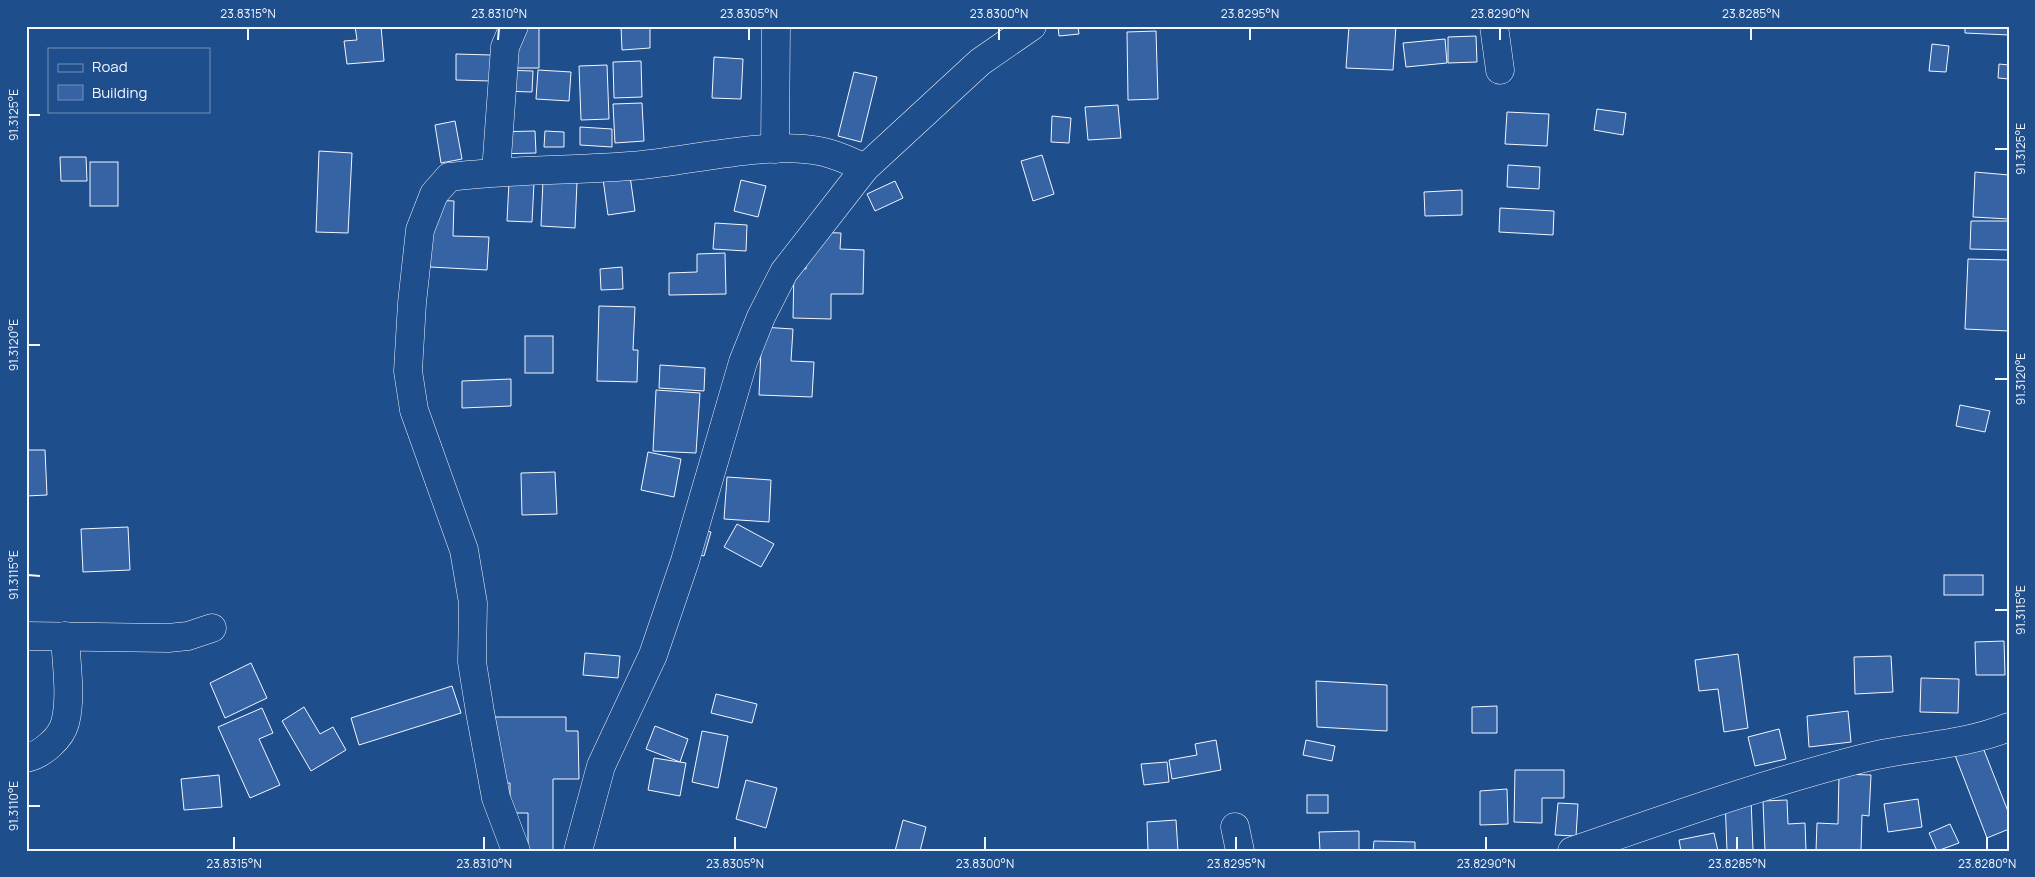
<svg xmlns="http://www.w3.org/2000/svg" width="2035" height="877" font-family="Manrope,sans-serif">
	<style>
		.building { fill: #3563a3; stroke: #f2f6ff }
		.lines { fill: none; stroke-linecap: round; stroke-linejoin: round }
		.minor-casing { stroke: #f2f6ff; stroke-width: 29 }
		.minor { stroke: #1f4e8c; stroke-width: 28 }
		.ticks { fill: none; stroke: #f2f6ff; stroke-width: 2 }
		.neatline { fill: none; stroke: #f2f6ff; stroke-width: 2 }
		.ticks-label { font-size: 12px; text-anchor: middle; fill: #f2f6ff }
	</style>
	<rect width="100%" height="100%" fill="#1f4e8c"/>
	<g class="building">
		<polygon points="355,26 381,26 384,61 347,64 344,41 357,40"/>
		<polygon points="621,26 650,26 650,48 622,50"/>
		<polygon points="1058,26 1078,26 1079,34 1059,36"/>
		<polygon points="1349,26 1396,26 1393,70 1346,68"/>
		<polygon points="1965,26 2009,26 2009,35 1965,33"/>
		<polygon points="504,28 539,28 539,68 505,68"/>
		<polygon points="1156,31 1158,99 1128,100 1127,32"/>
		<polygon points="1476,36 1477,62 1448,63 1448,37"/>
		<polygon points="1445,39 1447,63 1406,67 1403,43"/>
		<polygon points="1932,44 1949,46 1946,72 1929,71"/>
		<polygon points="456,54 491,55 490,81 456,80"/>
		<polygon points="714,57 743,59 741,99 712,98"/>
		<polygon points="641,61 642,97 614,98 613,62"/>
		<polygon points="1999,64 2009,65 2009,79 1998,78"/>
		<polygon points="607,65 609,119 581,120 579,66"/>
		<polygon points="502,70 533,71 532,92 501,91"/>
		<polygon points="538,70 571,72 569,101 536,99"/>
		<polygon points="854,72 877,77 861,142 838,136"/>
		<polygon points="642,103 644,141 615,143 613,104"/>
		<polygon points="1118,105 1121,138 1088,140 1085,107"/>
		<polygon points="1597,109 1626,113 1623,135 1594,130"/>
		<polygon points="1507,112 1549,114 1547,146 1505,144"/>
		<polygon points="1052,116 1071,118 1069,143 1051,142"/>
		<polygon points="455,121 462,159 441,163 435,125"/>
		<polygon points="580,127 612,129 612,147 580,145"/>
		<polygon points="535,131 536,153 494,154 493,132"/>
		<polygon points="545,131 564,132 564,147 544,147"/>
		<polygon points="319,151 352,153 348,233 316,232"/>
		<polygon points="1042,155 1054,194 1033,201 1021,161"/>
		<polygon points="60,157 86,157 87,181 61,181"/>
		<rect x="90" y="162" width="28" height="44"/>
		<polygon points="1508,165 1540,167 1539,189 1507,187"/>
		<polygon points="1975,172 2009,175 2009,219 1973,217"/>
		<polygon points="630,176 635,211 608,215 603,179"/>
		<polygon points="543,180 577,182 575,228 541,226"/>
		<polygon points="741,180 766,186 758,217 734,211"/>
		<polygon points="895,181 903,198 875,211 867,194"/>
		<polygon points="509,182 534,183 532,222 507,221"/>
		<polygon points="1462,190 1462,215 1425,216 1424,192"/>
		<polygon points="432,200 454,201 453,236 489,237 487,270 430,267"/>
		<polygon points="1500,208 1554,211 1553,235 1499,232"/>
		<polygon points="1971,221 2009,221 2009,250 1970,249"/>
		<polygon points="715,223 747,225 746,251 713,249"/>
		<polygon points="807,232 841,233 840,249 864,250 863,294 831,294 831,319 793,318 794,268 806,269"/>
		<polygon points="725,253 726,294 669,295 669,273 697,272 697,254"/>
		<polygon points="1968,259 2009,260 2009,331 1965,329"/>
		<polygon points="622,267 623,289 601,290 600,269"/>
		<polygon points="599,306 635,307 633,350 638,350 637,382 597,381"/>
		<polygon points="762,327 793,329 791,361 814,362 812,397 759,395"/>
		<rect x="525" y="336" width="28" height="37"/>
		<polygon points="660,365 705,368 704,391 659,388"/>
		<polygon points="511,379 511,406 462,408 462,381"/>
		<polygon points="656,390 700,393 696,453 653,451"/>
		<polygon points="1960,405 1990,411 1985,432 1956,426"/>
		<polygon points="26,450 45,450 47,495 26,496"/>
		<polygon points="648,452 681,459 674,497 641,490"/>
		<polygon points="555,472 557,514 522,515 521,473"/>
		<polygon points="727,477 771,480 769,522 724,519"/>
		<polygon points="737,524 774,544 761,567 724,547"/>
		<polygon points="128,527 130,570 83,572 81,529"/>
		<polygon points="693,527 711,532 704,556 686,550"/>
		<rect x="1944" y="575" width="39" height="20"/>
		<polygon points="2004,641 2005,675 1976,675 1975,642"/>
		<polygon points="585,653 620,656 618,678 583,675"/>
		<polygon points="1738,654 1748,728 1724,732 1718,689 1699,691 1695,660"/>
		<polygon points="1891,656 1893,692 1855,694 1854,657"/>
		<polygon points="251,663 267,698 225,718 210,683"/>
		<polygon points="1921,678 1959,679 1958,713 1920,712"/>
		<polygon points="1316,681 1387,685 1387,731 1317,727"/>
		<polygon points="452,686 461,713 359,745 351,718"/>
		<polygon points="716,694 757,704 752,723 711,713"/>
		<polygon points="1497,706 1497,733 1472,733 1472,707"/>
		<polygon points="304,707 320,734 333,727 346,750 311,771 282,721"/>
		<polygon points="262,708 273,733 259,739 280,785 250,798 218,727"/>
		<polygon points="1848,711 1851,742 1809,747 1807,716"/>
		<polygon points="495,717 566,717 566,731 578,731 579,779 553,779 553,850 528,850 528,813 510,813 510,783 495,784"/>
		<polygon points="655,726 688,739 680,762 646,749"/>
		<polygon points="1779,729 1786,759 1755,766 1748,737"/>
		<polygon points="702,731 728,736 718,788 692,782"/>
		<polygon points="1216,740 1221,770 1172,779 1169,760 1197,755 1195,744"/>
		<polygon points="1306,740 1335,746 1332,761 1303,755"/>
		<polygon points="1980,740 2009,814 2009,829 1987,838 1953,750"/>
		<polygon points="654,758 686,763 680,796 648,790"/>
		<polygon points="1167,762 1169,782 1144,785 1141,764"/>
		<polygon points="1515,770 1564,770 1564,798 1542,798 1542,823 1514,822"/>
		<polygon points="1839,774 1871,775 1869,816 1862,815 1861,851 1816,851 1817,823 1838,824"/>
		<polygon points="219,775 222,807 184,810 181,779"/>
		<polygon points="746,780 777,788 766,828 736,819"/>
		<polygon points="1507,789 1508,824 1480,825 1480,791"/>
		<rect x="1307" y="795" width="21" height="18"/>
		<polygon points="1751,798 1753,851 1727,851 1725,799"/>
		<polygon points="1918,799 1922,827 1888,832 1884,804"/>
		<polygon points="1787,800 1788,824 1805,823 1806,851 1765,851 1763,801"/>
		<polygon points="1558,803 1578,804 1576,836 1555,835"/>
		<polygon points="903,820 926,827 920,851 895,851"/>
		<polygon points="1176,820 1178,851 1148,851 1147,822"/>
		<polygon points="1950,824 1959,843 1937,851 1929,833"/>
		<polygon points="1359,831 1359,851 1320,851 1319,832"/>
		<polygon points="1714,833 1718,851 1681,851 1679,840"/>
		<polygon points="1374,841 1415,842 1415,851 1373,851"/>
	</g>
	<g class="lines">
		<g class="minor-casing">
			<g id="minor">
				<polyline points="1494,26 1500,70"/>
				<polyline points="775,149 776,26"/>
				<polyline points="496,172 505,47 514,26"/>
				<polyline points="26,636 168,638 188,636 212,628"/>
				<path d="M26,758C42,755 61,738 65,723C72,698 66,662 65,636"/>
				<polyline points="1235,827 1240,851"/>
				<path d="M516,851L496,798L480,712L472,662L473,603L464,550L414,410L408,371L412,303L420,230L434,194L449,177C513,169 578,171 642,165C692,160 772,141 819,151C835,154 850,161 865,168"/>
				<polyline points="578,851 601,766 653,655 685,561 743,362 761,317 784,272 865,168 980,62 1032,26"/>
				<path d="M1572,851C1668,818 1765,783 1864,758C1912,746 1963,746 2009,727"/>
			</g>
		</g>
		<use href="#minor" class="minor"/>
	</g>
	<path class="ticks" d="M248,40V28M498,40L499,28M749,40V28M999,40V28M1250,40V28M1500,40V28M1751,40V28M28,115H40M1995,149H2008M28,345H40M1995,379H2008M28,575L40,576M1995,610H2008M28,806H40M234,850V837M484,850V837M735,850V837M985,850V837M1236,850V837M1486,850V837M1737,850V837M1987,850V837"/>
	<rect width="2035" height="877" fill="none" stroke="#1f4e8c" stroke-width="55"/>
	<rect x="48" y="48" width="162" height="65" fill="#1f4e8c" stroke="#7391ba"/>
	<rect x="58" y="64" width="25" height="8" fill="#1f4e8c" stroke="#7391ba"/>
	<text x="92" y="72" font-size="15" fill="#f2f6ff">Road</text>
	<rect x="58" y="85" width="25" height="15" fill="#3563a3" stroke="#7391ba"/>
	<text x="92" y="98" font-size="15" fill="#f2f6ff">Building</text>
	<rect x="28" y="28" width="1980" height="822" class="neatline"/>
	<g class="ticks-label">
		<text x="248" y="18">23.8315°N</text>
		<text x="499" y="18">23.8310°N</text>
		<text x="749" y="18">23.8305°N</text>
		<text x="999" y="18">23.8300°N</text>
		<text x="1250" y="18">23.8295°N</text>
		<text x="1500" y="18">23.8290°N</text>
		<text x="1751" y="18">23.8285°N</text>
		<text transform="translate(14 115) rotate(-90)" y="4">91.3125°E</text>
		<text transform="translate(2021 149) rotate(-90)" y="4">91.3125°E</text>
		<text transform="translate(14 345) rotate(-90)" y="4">91.3120°E</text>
		<text transform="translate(2021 379) rotate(-90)" y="4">91.3120°E</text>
		<text transform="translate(14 575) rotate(-90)" y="4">91.3115°E</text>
		<text transform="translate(2021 610) rotate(-90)" y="4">91.3115°E</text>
		<text transform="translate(14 806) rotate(-90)" y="4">91.3110°E</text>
		<text x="234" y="868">23.8315°N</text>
		<text x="484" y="868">23.8310°N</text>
		<text x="735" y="868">23.8305°N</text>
		<text x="985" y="868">23.8300°N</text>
		<text x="1236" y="868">23.8295°N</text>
		<text x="1486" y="868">23.8290°N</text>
		<text x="1737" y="868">23.8285°N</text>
		<text x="1987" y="868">23.8280°N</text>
	</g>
</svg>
